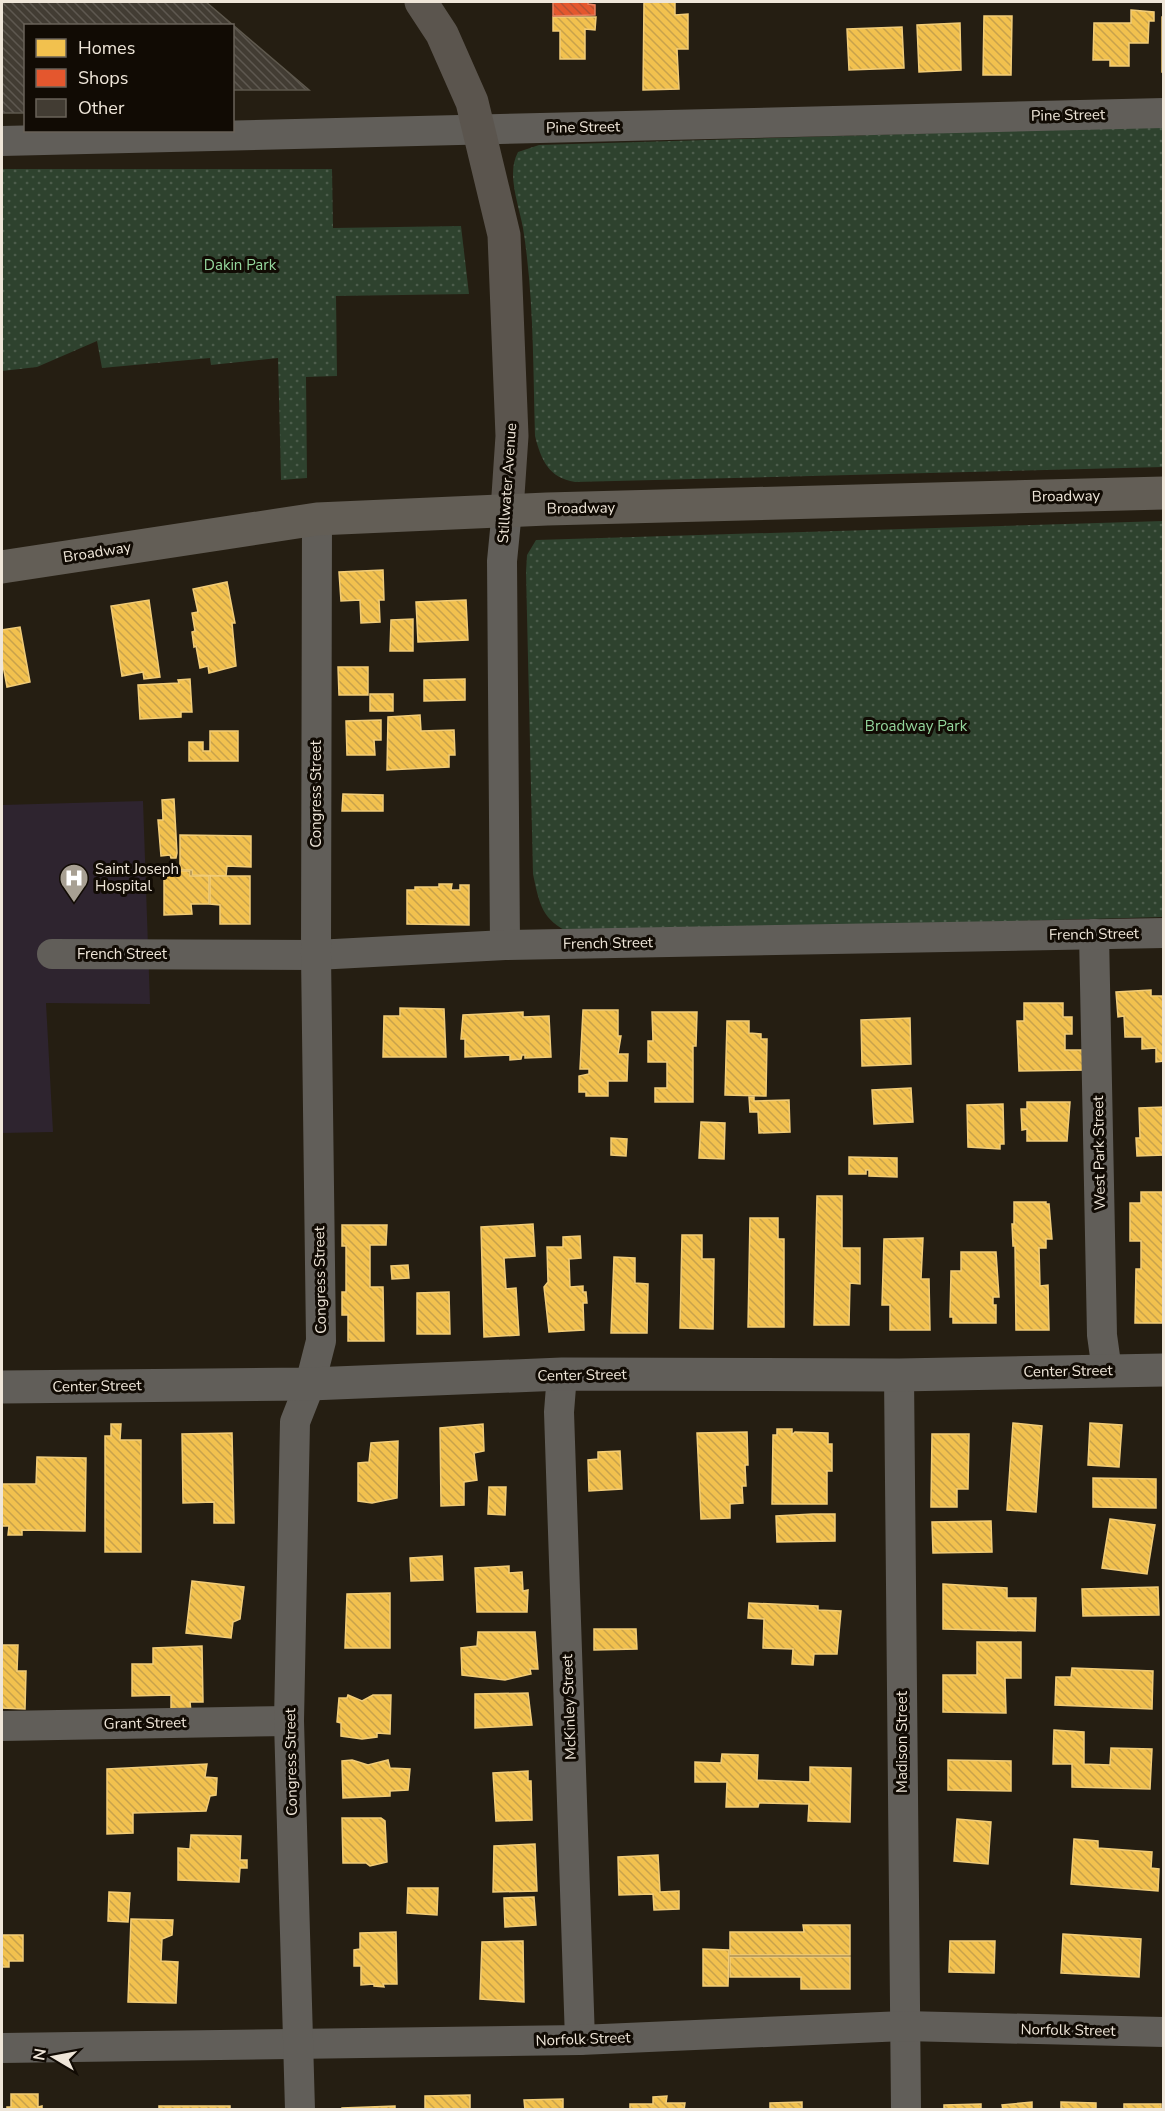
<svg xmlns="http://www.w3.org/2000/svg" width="1165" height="2111" font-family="'Nunito Sans',sans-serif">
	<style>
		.medical { fill: #2e242f }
		.grass { fill: url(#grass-dots) }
		.homes { fill: url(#homes-back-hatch); stroke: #f1cc78; stroke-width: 1.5 }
		.shops { fill: url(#shops-back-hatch); stroke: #e78261; stroke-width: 1.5 }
		.building { fill: url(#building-back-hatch); stroke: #5e584d; stroke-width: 1.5 }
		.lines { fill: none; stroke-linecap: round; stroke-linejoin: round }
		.minor { stroke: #615e59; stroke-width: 30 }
		.tertiary { stroke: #615e59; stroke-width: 33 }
		.secondary { stroke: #5b554e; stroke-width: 33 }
		.primary { stroke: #635e56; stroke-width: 33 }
		.labels { text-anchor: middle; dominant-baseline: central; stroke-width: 6; stroke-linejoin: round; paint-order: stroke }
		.street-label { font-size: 15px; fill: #efe6d9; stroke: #110b04 }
		.park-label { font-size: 15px; fill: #95d79d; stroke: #110b04 }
		.poi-label { font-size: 15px; fill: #efe6d9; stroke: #110b04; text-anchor: start }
	</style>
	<defs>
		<pattern id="grass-dots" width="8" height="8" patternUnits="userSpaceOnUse" patternTransform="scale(1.5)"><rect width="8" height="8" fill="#2e422e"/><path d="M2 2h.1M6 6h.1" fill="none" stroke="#4d5d4c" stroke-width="1.8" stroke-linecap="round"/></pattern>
		<pattern id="homes-back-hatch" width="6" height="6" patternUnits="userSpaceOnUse" patternTransform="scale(1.5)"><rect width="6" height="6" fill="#f2c14e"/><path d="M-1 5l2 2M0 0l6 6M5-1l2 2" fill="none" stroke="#c8a24b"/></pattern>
		<pattern id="shops-back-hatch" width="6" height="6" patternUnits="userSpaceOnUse" patternTransform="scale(1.5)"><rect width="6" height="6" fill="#e4572e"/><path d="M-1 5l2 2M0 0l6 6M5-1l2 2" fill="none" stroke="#b55234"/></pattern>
		<pattern id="building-back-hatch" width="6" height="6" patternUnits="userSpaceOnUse" patternTransform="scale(1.5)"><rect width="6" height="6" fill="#423c33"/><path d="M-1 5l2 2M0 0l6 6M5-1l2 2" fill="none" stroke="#5e5850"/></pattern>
	</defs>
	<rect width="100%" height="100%" fill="#251e12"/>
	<polygon class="medical" points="143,801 150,1004 46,1003 53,1132 2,1133 2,805"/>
	<g class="grass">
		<path d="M1163,126V467L575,482C549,478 541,460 535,436C533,367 534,297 523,228C519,205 506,174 518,152L539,145Z"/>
		<polygon points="2,169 332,169 333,228 461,226 469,294 336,296 337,376 306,377 307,478 281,480 278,358 211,365 210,358 102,368 97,341 37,367 2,371"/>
		<path d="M1163,521V917L571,933C542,921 539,903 533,874L526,572L527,555L536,540Z"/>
	</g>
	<g class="homes">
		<polygon points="644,2 675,2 675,15 688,14 688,49 677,49 679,89 643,90"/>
		<polygon points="1131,10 1154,12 1154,21 1149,21 1148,43 1129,43 1129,66 1110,66 1110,60 1093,60 1094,23 1131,23"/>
		<polygon points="984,16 1012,16 1011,75 983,75"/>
		<polygon points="553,17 596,17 595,30 585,29 585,59 560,59 560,31 553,31"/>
		<rect x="1162" y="17" width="2" height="55"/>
		<polygon points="960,23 961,70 919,72 917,25"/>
		<polygon points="902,27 904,68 849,70 847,29"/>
		<polygon points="383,570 384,600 379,600 380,622 361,623 360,600 341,601 339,572"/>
		<polygon points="227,582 235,623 232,623 236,666 209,673 208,666 200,668 196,646 194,647 192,632 195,631 192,613 198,612 193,589"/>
		<polygon points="149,600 160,677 144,679 143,672 122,676 111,606"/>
		<polygon points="466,600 468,640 418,642 416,602"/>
		<polygon points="413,619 413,651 390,651 391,620"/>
		<polygon points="20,627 30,682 7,687 2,660 2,630"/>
		<polygon points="338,667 368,667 368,695 339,695"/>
		<polygon points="190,679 192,712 181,712 181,717 140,719 138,685 179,683 178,680"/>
		<polygon points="465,679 465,700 424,701 424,680"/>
		<rect x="370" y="694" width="23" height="17"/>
		<polygon points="420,715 421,731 454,730 455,755 449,755 449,767 387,770 388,717"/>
		<polygon points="381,720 381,740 374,740 375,755 347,755 346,721"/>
		<polygon points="210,731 238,731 238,761 189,761 189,742 203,742 203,751 210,751"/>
		<polygon points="343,794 383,795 383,811 342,811"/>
		<polygon points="174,799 177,853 176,858 171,858 170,855 161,856 158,820 163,820 162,800"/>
		<polygon points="180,835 251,836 251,867 227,866 226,876 192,875 192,870 180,870"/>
		<polygon points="164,871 190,871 190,876 209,876 209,904 191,904 192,914 164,915"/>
		<polygon points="210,876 250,876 250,924 220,924 220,905 210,904"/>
		<polygon points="439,884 452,884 451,890 460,890 460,885 469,885 469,925 407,924 407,890 415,890 415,887 439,887"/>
		<polygon points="1151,990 1151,996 1164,996 1164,1061 1156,1062 1156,1048 1142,1049 1142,1037 1125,1037 1124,1016 1118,1017 1116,992"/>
		<polygon points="1024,1003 1063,1003 1063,1017 1072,1017 1072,1034 1065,1034 1065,1050 1084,1050 1085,1070 1019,1071 1017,1021 1024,1021"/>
		<polygon points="400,1008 444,1009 446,1057 383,1057 384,1016 400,1016"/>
		<polygon points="583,1010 618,1010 618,1036 621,1036 618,1054 628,1054 627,1081 608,1081 608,1096 586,1096 586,1092 579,1092 579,1076 589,1074 589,1069 580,1069"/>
		<polygon points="523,1012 523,1017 549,1016 551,1057 525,1058 525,1055 522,1055 521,1059 510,1060 510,1055 465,1057 465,1039 461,1039 463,1015"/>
		<polygon points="652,1012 697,1012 696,1046 693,1046 693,1102 655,1102 655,1088 667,1088 667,1062 648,1062 648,1041 653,1041"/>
		<polygon points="910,1018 911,1064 862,1066 861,1020"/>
		<polygon points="727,1021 749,1021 749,1033 761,1034 761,1039 767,1039 766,1096 725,1095"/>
		<polygon points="911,1088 913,1122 874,1124 872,1090"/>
		<polygon points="749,1097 754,1097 754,1101 789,1100 790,1132 759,1133 758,1112 750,1112"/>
		<polygon points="1027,1102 1070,1102 1067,1141 1027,1141 1027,1129 1022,1130 1021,1109 1027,1109"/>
		<polygon points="1003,1104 1004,1144 1000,1144 1000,1149 968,1147 967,1105"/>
		<polygon points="1164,1107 1164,1155 1137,1156 1136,1138 1140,1138 1139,1108"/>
		<polygon points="701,1122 725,1123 724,1159 699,1158"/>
		<polygon points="611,1138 627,1139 626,1156 611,1155"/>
		<polygon points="849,1157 897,1158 897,1177 869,1176 869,1170 866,1170 866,1174 849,1174"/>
		<polygon points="1141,1192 1164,1192 1164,1323 1135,1323 1136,1269 1141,1269 1141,1241 1130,1241 1130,1203 1141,1203"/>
		<polygon points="817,1196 842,1196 842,1248 860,1248 860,1284 850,1283 849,1325 814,1325"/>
		<polygon points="1014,1202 1046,1202 1046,1204 1049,1204 1052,1239 1046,1239 1046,1248 1039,1248 1040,1286 1048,1285 1049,1330 1016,1330 1015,1246 1013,1246 1012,1224 1014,1224"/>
		<polygon points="750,1218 778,1218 778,1239 784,1239 784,1327 748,1327"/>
		<polygon points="533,1224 535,1256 504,1258 506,1289 516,1288 519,1335 484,1337 481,1227"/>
		<polygon points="342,1225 387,1225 386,1245 370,1245 370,1287 383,1287 384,1341 348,1341 348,1315 342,1315 342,1292 346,1292 346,1246 342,1246"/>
		<polygon points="682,1235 702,1235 702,1259 714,1259 713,1329 680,1328"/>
		<polygon points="580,1236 581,1258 569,1259 570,1287 583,1286 583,1292 586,1292 587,1303 583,1303 584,1330 549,1332 544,1287 548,1282 547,1247 563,1247 563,1237"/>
		<polygon points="923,1238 921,1279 929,1279 930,1330 890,1330 890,1305 882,1305 884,1239"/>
		<polygon points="961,1252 996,1252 999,1297 993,1297 993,1305 996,1305 996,1323 953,1323 953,1317 950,1317 951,1271 961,1271"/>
		<polygon points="614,1257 635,1258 635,1283 648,1284 647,1333 611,1333"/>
		<polygon points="408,1265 409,1278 392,1279 391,1266"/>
		<polygon points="449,1292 450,1334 417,1334 417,1293"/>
		<polygon points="1013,1423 1042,1426 1036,1512 1007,1510"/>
		<polygon points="1090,1423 1122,1425 1119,1467 1088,1465"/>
		<polygon points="111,1424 121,1424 120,1440 141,1440 141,1552 105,1552 105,1436 111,1436"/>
		<polygon points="483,1424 484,1451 474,1453 477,1480 464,1482 464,1505 441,1506 440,1428"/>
		<polygon points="777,1429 792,1429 792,1435 795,1432 828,1433 828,1444 832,1444 832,1471 827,1471 827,1504 772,1504 773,1435 777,1435"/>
		<polygon points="747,1432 748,1465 745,1465 746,1486 742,1486 743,1503 730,1504 730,1518 701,1519 697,1433"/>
		<polygon points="232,1433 234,1523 214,1523 214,1502 183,1503 182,1434"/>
		<polygon points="932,1434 969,1434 968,1489 957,1489 957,1507 931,1507"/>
		<polygon points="398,1441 397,1498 372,1503 358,1501 358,1463 369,1462 371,1443"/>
		<polygon points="620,1451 622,1489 589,1491 588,1460 598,1459 598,1452"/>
		<polygon points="37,1457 86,1458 85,1531 22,1530 22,1535 8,1535 9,1526 2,1526 2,1484 36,1484"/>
		<polygon points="1093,1478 1156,1479 1156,1508 1093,1507"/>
		<polygon points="489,1487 506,1487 505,1515 488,1514"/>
		<polygon points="813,1514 835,1514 835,1541 777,1542 776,1516"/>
		<polygon points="1110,1519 1155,1525 1147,1574 1102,1568"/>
		<polygon points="991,1521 992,1552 933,1553 932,1522"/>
		<polygon points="442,1556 443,1580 411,1581 410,1558"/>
		<polygon points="509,1566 509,1573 522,1572 523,1591 528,1590 527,1612 477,1612 475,1568"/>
		<polygon points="192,1581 244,1587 240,1619 233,1622 231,1638 186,1633"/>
		<polygon points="943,1584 1007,1588 1007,1598 1036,1598 1035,1631 943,1629"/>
		<polygon points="1158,1587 1159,1615 1083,1616 1082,1589"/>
		<polygon points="390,1593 390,1648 345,1648 347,1594"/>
		<polygon points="749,1603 818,1606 818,1610 841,1611 837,1654 814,1654 813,1665 792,1664 793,1649 763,1648 764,1619 748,1618"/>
		<polygon points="594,1629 636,1629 637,1649 594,1650"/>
		<polygon points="478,1632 535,1632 538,1669 530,1669 531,1674 505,1680 462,1675 461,1648 477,1646"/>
		<polygon points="977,1642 1021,1642 1021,1678 1005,1678 1006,1713 943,1712 943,1675 977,1675"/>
		<polygon points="2,1645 18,1645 17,1671 26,1671 25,1709 2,1708"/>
		<polygon points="202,1646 203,1702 190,1702 191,1712 171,1712 171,1695 132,1696 132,1664 153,1664 153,1648"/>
		<polygon points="1072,1668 1153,1671 1152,1709 1055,1705 1056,1677 1071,1677"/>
		<polygon points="528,1693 532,1725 475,1728 475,1694"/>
		<polygon points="348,1695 362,1701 373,1695 391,1695 390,1734 377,1733 377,1737 362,1739 341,1736 341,1723 337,1722 339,1698 347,1698"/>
		<polygon points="1054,1730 1084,1732 1084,1764 1110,1765 1111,1748 1152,1749 1150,1789 1072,1787 1072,1764 1053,1764"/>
		<polygon points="722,1754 758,1755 757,1780 810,1782 810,1767 851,1768 850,1822 808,1821 809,1804 759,1803 758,1807 726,1807 727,1782 695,1782 695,1762 721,1763"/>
		<polygon points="352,1760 368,1765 388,1760 390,1768 410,1769 408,1790 390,1791 390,1796 343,1798 342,1761"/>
		<polygon points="948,1760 1011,1761 1011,1791 948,1790"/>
		<polygon points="207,1764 205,1777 217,1778 216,1795 210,1796 206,1811 133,1813 133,1833 107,1834 107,1769"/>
		<polygon points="528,1771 528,1781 531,1781 532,1820 496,1821 493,1773"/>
		<polygon points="342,1818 381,1818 385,1821 387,1862 370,1866 366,1863 343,1863"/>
		<polygon points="957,1819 991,1822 988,1864 954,1861"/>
		<polygon points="191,1835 241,1836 240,1860 247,1860 247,1868 240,1868 239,1882 178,1880 178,1848 190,1849"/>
		<polygon points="1074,1839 1098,1841 1098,1848 1152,1852 1151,1868 1159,1869 1158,1891 1071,1884"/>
		<polygon points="535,1844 537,1891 493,1892 494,1846"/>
		<polygon points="658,1855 660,1892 679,1891 679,1909 654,1910 653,1894 619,1895 618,1857"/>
		<polygon points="408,1888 438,1888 437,1915 407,1913"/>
		<polygon points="109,1892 130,1893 128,1922 108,1921"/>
		<polygon points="534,1897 536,1925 505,1927 504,1898"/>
		<polygon points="131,1919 173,1920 172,1935 162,1939 161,1961 178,1962 176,2003 128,2002"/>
		<polygon points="803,1925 850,1925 850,1955 730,1955 730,1932 804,1932"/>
		<polygon points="396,1932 397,1984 383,1984 384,1987 374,1986 374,1984 361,1985 361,1966 354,1966 354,1950 360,1949 360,1933"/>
		<polygon points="1063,1934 1141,1939 1139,1977 1061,1973"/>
		<polygon points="2,1935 23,1935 23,1961 9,1961 9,1967 2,1967"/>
		<polygon points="523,1941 524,2002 480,1999 482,1942"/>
		<polygon points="950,1941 995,1941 994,1973 949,1972"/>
		<polygon points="703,1949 729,1950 728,1986 703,1986"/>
		<polygon points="730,1957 850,1957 850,1989 801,1989 801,1977 730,1977"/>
		<polygon points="11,2094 38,2094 38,2107 42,2106 42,2110 7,2110 7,2107 11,2107"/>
		<polygon points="470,2095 470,2110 425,2110 425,2096"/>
		<polygon points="667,2096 666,2103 685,2103 684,2110 630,2110 630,2104 653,2104 653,2097"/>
		<polygon points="563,2099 563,2110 525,2110 524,2100"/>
		<polygon points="802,2102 802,2110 770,2110 770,2103"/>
		<polygon points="1032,2102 1032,2110 1003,2110 1002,2105"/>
		<polygon points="1061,2102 1096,2103 1096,2110 1061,2110"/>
		<polygon points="981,2104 981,2110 944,2110 944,2105"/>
		<rect x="1124" y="2104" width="37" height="6"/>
		<rect x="159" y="2106" width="71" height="4"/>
		<polygon points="395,2106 395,2110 342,2110 342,2108"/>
	</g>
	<polygon class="shops" points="553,2 588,2 588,4 595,5 595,15 553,16"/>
	<polygon class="building" points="2,2 206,2 309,90 232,90 232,26 26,26 26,113 2,113"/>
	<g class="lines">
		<g class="minor">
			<polyline points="2,141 1164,113"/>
			<polyline points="1094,934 1102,1335 1107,1371"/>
			<polyline points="505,945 502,561 507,510"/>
			<polyline points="52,954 316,955 505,945 1164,933"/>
			<polyline points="562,1374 559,1412 580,2040"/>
			<polyline points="899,1375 906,2110"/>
			<polyline points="2,1726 289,1721"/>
			<polyline points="2,2048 580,2040 904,2026 1164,2032"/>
			<polyline points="300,2110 289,1721 295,1422 310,1384 321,1341 316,955 317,519"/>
		</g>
		<polyline class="tertiary" points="2,1387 310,1384 562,1374 899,1375 1164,1370"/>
		<polyline class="secondary" points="421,2 442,34 472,102 504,235 512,436 507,510"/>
		<polyline class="primary" points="2,567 317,519 547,509 1164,493"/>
	</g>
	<defs>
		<g id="hospital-pin" transform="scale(1.5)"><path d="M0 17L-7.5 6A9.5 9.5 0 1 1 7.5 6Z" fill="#a8a093" stroke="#110b04"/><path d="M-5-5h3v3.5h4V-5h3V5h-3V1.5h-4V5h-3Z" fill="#fff"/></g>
	</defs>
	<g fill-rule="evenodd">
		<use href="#hospital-pin" x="74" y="878"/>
	</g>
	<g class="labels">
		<g class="street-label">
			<text transform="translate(1068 115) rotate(-1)">Pine Street</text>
			<text transform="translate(583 127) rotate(-1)">Pine Street</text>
			<text transform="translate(507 483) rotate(-86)">Stillwater Avenue</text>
			<text transform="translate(1066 496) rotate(-1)">Broadway</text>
			<text transform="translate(581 508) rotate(-1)">Broadway</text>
			<text transform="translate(97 552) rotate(-9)">Broadway</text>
			<text transform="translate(316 794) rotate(-90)">Congress Street</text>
			<text transform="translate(1094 934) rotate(-1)">French Street</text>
			<text transform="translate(608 943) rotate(-1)">French Street</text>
			<text x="122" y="954">French Street</text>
			<text transform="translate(1099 1153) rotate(-91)">West Park Street</text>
			<text transform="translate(320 1280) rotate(-91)">Congress Street</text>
			<text transform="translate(1068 1371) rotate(-1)">Center Street</text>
			<text transform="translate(582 1375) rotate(-1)">Center Street</text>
			<text transform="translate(97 1386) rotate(-1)">Center Street</text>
			<text transform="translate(569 1707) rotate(-92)">McKinley Street</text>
			<text transform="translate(145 1723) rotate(-1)">Grant Street</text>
			<text transform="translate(902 1742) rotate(-90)">Madison Street</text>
			<text transform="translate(291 1762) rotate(-91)">Congress Street</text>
			<text transform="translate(1068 2030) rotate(1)">Norfolk Street</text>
			<text transform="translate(583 2039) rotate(-2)">Norfolk Street</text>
		</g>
		<g class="park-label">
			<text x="240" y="265">Dakin Park</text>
			<text x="916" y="726">Broadway Park</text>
		</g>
		<g class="poi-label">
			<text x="95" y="869">Saint Joseph<tspan x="95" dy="17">Hospital</tspan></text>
		</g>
	</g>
	<rect width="1165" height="2111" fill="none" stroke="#efe6d9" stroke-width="6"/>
	<rect x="24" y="24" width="210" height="108" fill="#110b04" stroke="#6a6359" stroke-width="1.5"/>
	<rect x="36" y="39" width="30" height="18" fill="#f2c14e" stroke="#6a6359" stroke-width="1.5"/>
	<text x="78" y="54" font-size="18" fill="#efe6d9">Homes</text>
	<rect x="36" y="69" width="30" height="18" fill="#e4572e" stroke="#6a6359" stroke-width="1.5"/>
	<text x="78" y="84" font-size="18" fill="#efe6d9">Shops</text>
	<rect x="36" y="99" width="30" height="18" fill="#423c33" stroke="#6a6359" stroke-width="1.5"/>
	<text x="78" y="114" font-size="18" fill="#efe6d9">Other</text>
	<g transform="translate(54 2057) rotate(280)" stroke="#110b04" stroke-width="4.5" paint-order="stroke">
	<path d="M0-4.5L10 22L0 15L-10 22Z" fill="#efe6d9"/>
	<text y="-9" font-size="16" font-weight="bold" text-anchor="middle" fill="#efe6d9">N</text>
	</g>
</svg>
